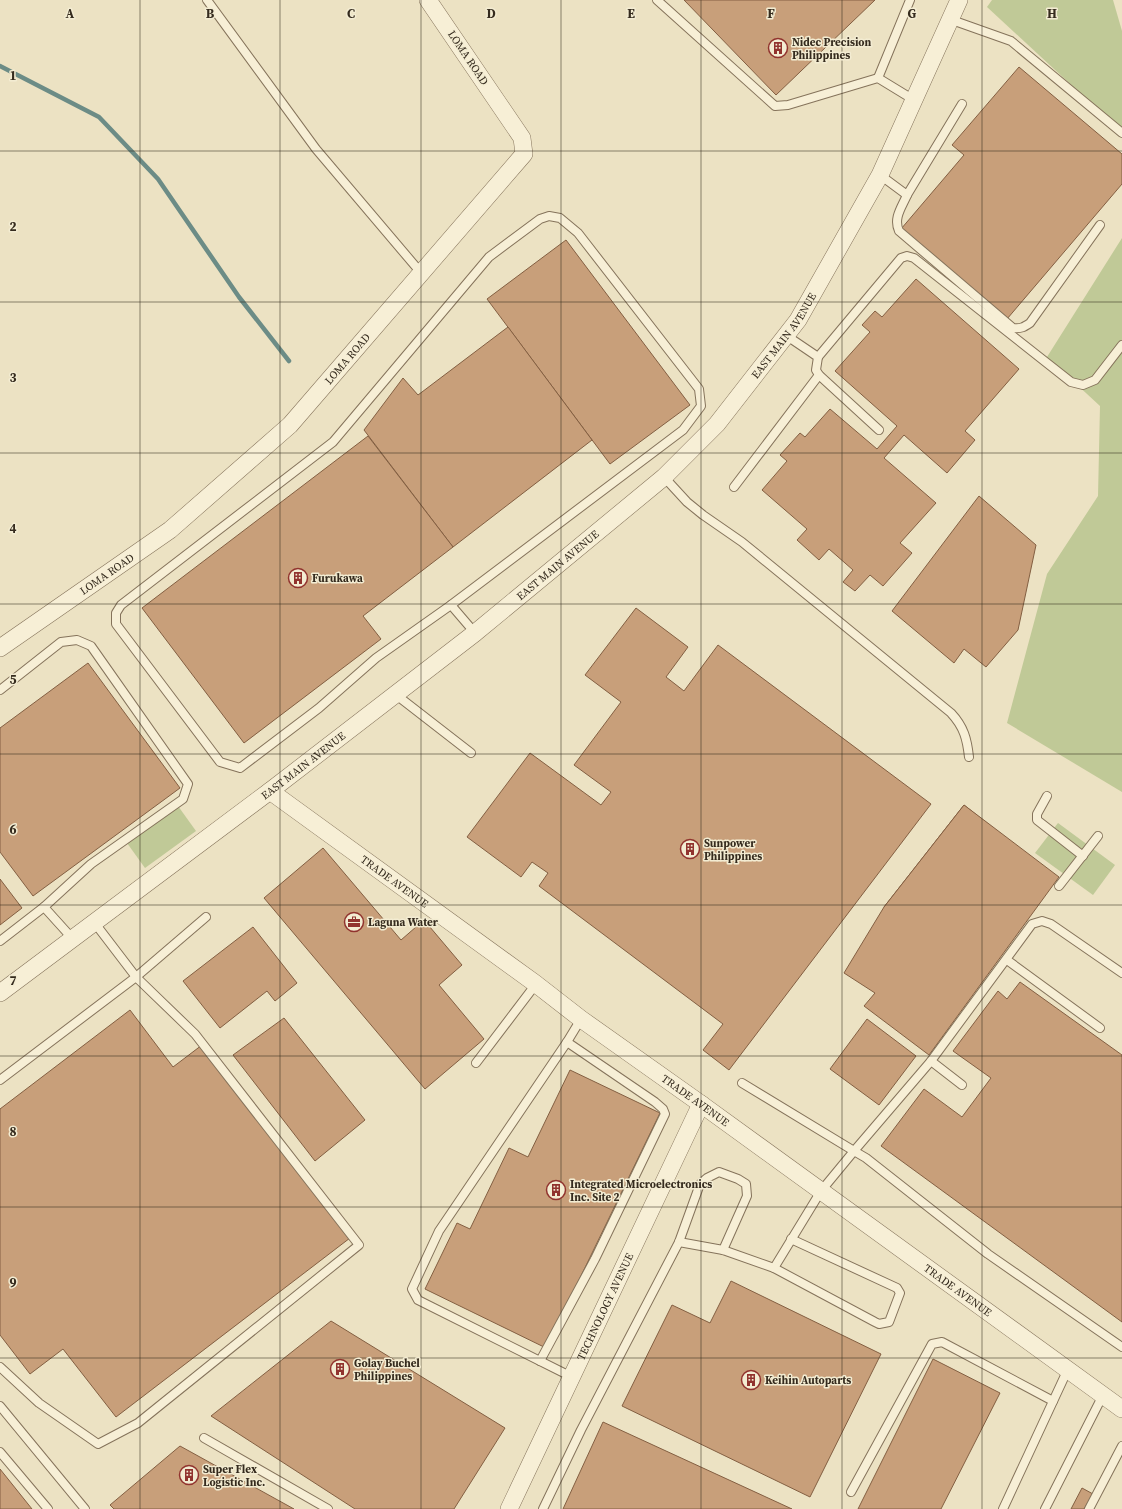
<svg xmlns="http://www.w3.org/2000/svg" width="1122" height="1509" font-family="'Source Serif 4',serif">
	<style>
		.green { fill: #c0c997 }
		.lines { fill: none; stroke-linecap: round; stroke-linejoin: round }
		.stream { stroke: #6c8c86; stroke-width: 4.5 }
		.building { fill: #c89f7a; stroke: #835f42 }
		.service-casing { stroke: #85735b; stroke-width: 10 }
		.minor-casing { stroke: #85735b; stroke-width: 18 }
		.service { stroke: #f7efd6; stroke-width: 8 }
		.minor { stroke: #f7efd6; stroke-width: 17 }
		.grid { fill: none; stroke: #352b1e; stroke-width: 1; stroke-opacity: 0.55 }
		.labels { text-anchor: middle; dominant-baseline: central; stroke-width: 3; stroke-linejoin: round; paint-order: stroke }
		.poi-label { font-size: 11px; font-weight: bold; fill: #352b1e; stroke: #f3ecd2; text-anchor: start }
		.street-label { font-size: 11px; fill: #352b1e; stroke: #f3ecd2 }
		.grid-label { font-size: 13px; text-anchor: middle; font-weight: bold; fill: #352b1e; stroke: #f3ecd2; stroke-width: 3; stroke-linejoin: round; paint-order: stroke }
	</style>
	<rect width="100%" height="100%" fill="#ece2c3"/>
	<g class="green">
		<polygon points="992,0 1113,0 1122,31 1122,132 987,7"/>
		<polygon points="1122,238 1122,792 1007,723 1047,574 1098,496 1100,406 1047,357"/>
		<polygon points="178,806 196,831 145,868 127,843"/>
		<polygon points="1058,823 1115,865 1093,895 1035,853"/>
	</g>
	<g class="lines">
		<polyline class="stream" points="0,66 99,117 158,179 239,297 289,361"/>
	</g>
	<g class="building">
		<polygon points="684,0 875,0 776,95"/>
		<polygon points="1019,67 1122,154 1122,184 1007,319 901,229 964,155 952,145"/>
		<polygon points="566,240 690,405 610,464 487,299"/>
		<polygon points="916,279 1019,369 965,431 975,440 947,473 904,435 884,458 936,503 900,543 912,553 883,586 870,575 855,591 843,582 853,570 829,549 819,560 797,540 807,529 762,490 787,461 780,455 800,433 805,437 830,409 877,449 897,426 835,371 870,332 862,325 875,311 882,317"/>
		<polygon points="508,327 592,440 453,547 364,430 403,378 418,395"/>
		<polygon points="368,436 453,547 363,616 381,639 244,743 142,608"/>
		<polygon points="979,496 1036,545 1018,630 986,667 964,649 954,663 892,611"/>
		<polygon points="636,608 688,647 666,677 684,691 718,645 931,804 729,1070 703,1050 723,1024 539,886 548,873 532,862 521,877 467,837 530,753 601,805 611,792 574,765 621,702 585,675"/>
		<polygon points="88,663 180,788 33,896 0,852 0,728"/>
		<polygon points="964,805 1003,836 922,938 884,907"/>
		<polygon points="964,805 1059,877 929,1055 864,1006 875,993 844,973 884,907"/>
		<polygon points="323,848 401,940 424,920 462,965 439,985 484,1039 425,1089 264,898"/>
		<polygon points="0,879 22,908 0,925"/>
		<polygon points="253,927 297,983 275,1001 267,991 220,1028 183,981"/>
		<polygon points="1020,982 1122,1055 1122,1322 881,1146 924,1089 962,1117 991,1078 953,1051 998,991 1007,999"/>
		<polygon points="130,1010 173,1067 202,1045 350,1238 116,1417 63,1349 30,1374 0,1335 0,1109"/>
		<polygon points="284,1018 365,1120 315,1161 233,1055"/>
		<polygon points="867,1019 916,1056 879,1105 830,1069"/>
		<polygon points="570,1070 660,1113 546,1348 425,1289 457,1223 470,1229 509,1148 528,1157"/>
		<polygon points="731,1281 881,1354 810,1497 622,1406 672,1305 710,1323"/>
		<polygon points="331,1321 505,1428 454,1509 355,1509 211,1416"/>
		<polygon points="933,1359 1000,1393 941,1509 858,1509"/>
		<polygon points="603,1422 792,1509 563,1509"/>
		<polygon points="180,1446 294,1509 114,1509 110,1505"/>
		<polygon points="0,1469 32,1509 0,1509"/>
		<polygon points="1082,1488 1093,1494 1084,1509 1071,1509"/>
	</g>
	<g class="lines">
		<g class="service-casing">
			<g id="service">
				<polyline points="207,0 316,149 422,274"/>
				<polyline points="657,0 775,106 788,105 878,78 914,100"/>
				<polyline points="949,19 1011,41 1122,133"/>
				<polyline points="878,78 910,0"/>
				<polyline points="880,175 907,195 962,104"/>
				<path d="M907,195C902,207 893,218 899,231L1013,328C1021,329 1024,327 1030,323L1100,225"/>
				<polygon points="549,216 560,218 578,233 699,389 701,406 683,430 451,605 376,658 319,708 240,768 220,762 116,624 116,613 121,605 333,442 489,257 540,219"/>
				<polyline points="787,336 818,357 816,370 819,375 879,430"/>
				<polyline points="818,357 901,258 907,256 914,258 1071,382 1083,385 1095,380 1122,345"/>
				<path d="M664,477L687,502L703,515L742,542L951,713C964,727 967,739 969,757"/>
				<polyline points="734,487 819,375"/>
				<polyline points="451,605 475,633"/>
				<polyline points="0,690 61,642 77,640 91,646 188,784 183,799 91,864 44,907 0,941"/>
				<polyline points="395,694 471,753"/>
				<polyline points="1047,796 1037,814 1037,820 1083,856"/>
				<polyline points="1059,886 1098,836"/>
				<polyline points="44,907 72,938"/>
				<polyline points="1007,960 1100,1028"/>
				<polyline points="1122,973 1051,924 1042,921 1032,924 931,1061 854,1151 866,1158 988,1254 1122,1347"/>
				<polyline points="931,1061 962,1085"/>
				<polyline points="476,1063 536,984"/>
				<polyline points="0,1080 136,977 206,917"/>
				<polyline points="742,1083 854,1151 821,1191 774,1268"/>
				<polyline points="679,1242 723,1250 774,1268 875,1322 879,1324 889,1322 900,1293 897,1288 791,1239"/>
				<polyline points="540,1361 595,1259 665,1114 663,1109 655,1102 567,1042"/>
				<polyline points="0,1367 39,1403 98,1444 138,1423 359,1245 195,1034 136,977 94,922"/>
				<polyline points="572,1377 418,1300 412,1289 439,1231 567,1042 581,1019"/>
				<polyline points="0,1406 85,1509"/>
				<polyline points="204,1438 328,1509"/>
				<polyline points="0,1452 48,1509"/>
				<polyline points="851,1492 932,1344 942,1342 1053,1401"/>
				<polyline points="543,1509 581,1430 679,1242 700,1184 707,1178 719,1172 738,1179 746,1184 747,1196 723,1250"/>
				<polyline points="1003,1509 1068,1369"/>
				<polyline points="1045,1509 1103,1395"/>
				<polyline points="1089,1509 1122,1446"/>
			</g>
		</g>
		<g class="minor-casing">
			<g id="minor">
				<path id="s1" d="M0,648L170,530L290,425L524,154L522,138L428,0"/>
				<path id="s2" d="M270,791L536,984L581,1019L701,1104L1122,1409"/>
				<path id="s3" d="M0,993L270,791L475,633L664,477L717,424L798,320L880,175L959,0"/>
				<path id="s4" d="M509,1509L701,1104"/>
			</g>
		</g>
		<use href="#service" class="service"/>
		<use href="#minor" class="minor"/>
	</g>
	<path class="grid" d="M140,0V1509M280,0V1509M421,0V1509M561,0V1509M701,0V1509M842,0V1509M982,0V1509M0,151H1122M0,302H1122M0,453H1122M0,604H1122M0,754H1122M0,905H1122M0,1056H1122M0,1207H1122M0,1358H1122"/>
	<defs>
		<g id="building-ring" transform="scale(1)"><circle r="9.5" fill="#f3ecd2" stroke="#91332e" stroke-width="1.5"/><path d="M-4-6H4V6H1V3H-1V6H-4ZM-2.5-4.3h1.7v1.8h-1.7ZM.8-4.3h1.7v1.8H.8ZM-2.5-1h1.7V.8h-1.7ZM.8-1h1.7V.8H.8Z" fill="#91332e"/></g>
		<g id="office-ring" transform="scale(1)"><circle r="9.5" fill="#f3ecd2" stroke="#91332e" stroke-width="1.5"/><path d="M-6-3h4V-5.5h4V-3h4V5H-6ZM-1-4.5V-3h2v-1.5ZM-6 0V1H6V0Z" fill="#91332e"/></g>
	</defs>
	<g fill-rule="evenodd">
		<use href="#building-ring" x="778" y="48"/>
		<use href="#building-ring" x="298" y="578"/>
		<use href="#building-ring" x="690" y="849"/>
		<use href="#office-ring" x="354" y="922"/>
		<use href="#building-ring" x="556" y="1190"/>
		<use href="#building-ring" x="340" y="1369"/>
		<use href="#building-ring" x="751" y="1380"/>
		<use href="#building-ring" x="189" y="1475"/>
	</g>
	<g class="labels">
		<g class="poi-label">
			<text x="792" y="42">Nidec Precision<tspan x="792" dy="13">Philippines</tspan></text>
			<text x="312" y="578">Furukawa</text>
			<text x="704" y="843">Sunpower<tspan x="704" dy="13">Philippines</tspan></text>
			<text x="368" y="922">Laguna Water</text>
			<text x="570" y="1184">Integrated Microelectronics<tspan x="570" dy="13">Inc. Site 2</tspan></text>
			<text x="354" y="1363">Golay Buchel<tspan x="354" dy="13">Philippines</tspan></text>
			<text x="765" y="1380">Keihin Autoparts</text>
			<text x="203" y="1469">Super Flex<tspan x="203" dy="13">Logistic Inc.</tspan></text>
		</g>
		<g class="street-label">
			<text transform="translate(468 58) rotate(56)">LOMA ROAD</text>
			<text stroke="none"><textPath href="#s3" startOffset="1027">EAST MAIN AVENUE</textPath></text>
			<text stroke="none"><textPath href="#s1" startOffset="454">LOMA ROAD</textPath></text>
			<text stroke="none"><textPath href="#s3" startOffset="703">EAST MAIN AVENUE</textPath></text>
			<text stroke="none"><textPath href="#s1" startOffset="130">LOMA ROAD</textPath></text>
			<text stroke="none"><textPath href="#s3" startOffset="379">EAST MAIN AVENUE</textPath></text>
			<text stroke="none"><textPath href="#s2" startOffset="154">TRADE AVENUE</textPath></text>
			<text stroke="none"><textPath href="#s2" startOffset="526">TRADE AVENUE</textPath></text>
			<text stroke="none"><textPath href="#s2" startOffset="850">TRADE AVENUE</textPath></text>
			<text stroke="none"><textPath href="#s4" startOffset="224">TECHNOLOGY AVENUE</textPath></text>
		</g>
	</g>
	<g class="grid-label">
		<text x="70" y="18">A</text>
		<text x="210" y="18">B</text>
		<text x="351" y="18">C</text>
		<text x="491" y="18">D</text>
		<text x="631" y="18">E</text>
		<text x="771" y="18">F</text>
		<text x="912" y="18">G</text>
		<text x="1052" y="18">H</text>
		<text x="13" y="80">1</text>
		<text x="13" y="231">2</text>
		<text x="13" y="382">3</text>
		<text x="13" y="533">4</text>
		<text x="13" y="684">5</text>
		<text x="13" y="834">6</text>
		<text x="13" y="985">7</text>
		<text x="13" y="1136">8</text>
		<text x="13" y="1287">9</text>
	</g>
</svg>
